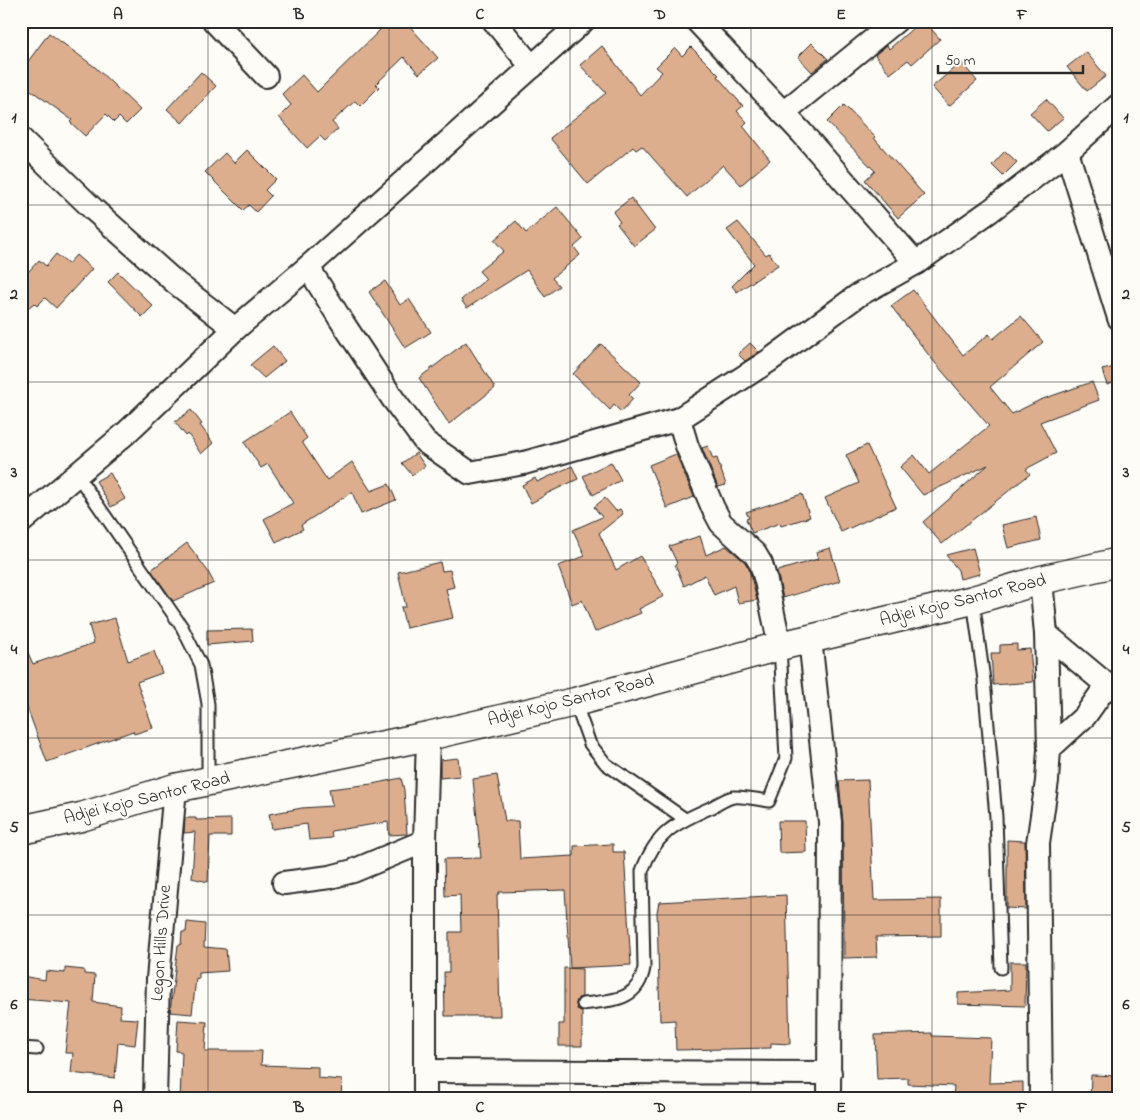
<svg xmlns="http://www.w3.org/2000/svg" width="1140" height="1120" font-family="'Indie Flower',sans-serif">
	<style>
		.building { fill: #ddae8e; stroke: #2b2b2b }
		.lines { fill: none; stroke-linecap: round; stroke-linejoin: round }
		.service-casing { stroke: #2b2b2b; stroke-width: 15 }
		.minor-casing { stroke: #2b2b2b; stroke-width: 26 }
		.tertiary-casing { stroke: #2b2b2b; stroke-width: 31 }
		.service { stroke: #fdfcf7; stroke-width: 11 }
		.minor { stroke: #fdfcf7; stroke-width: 22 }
		.tertiary { stroke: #fdfcf7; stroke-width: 28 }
		.grid { fill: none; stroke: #2b2b2b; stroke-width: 1; stroke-opacity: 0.55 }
		.labels { text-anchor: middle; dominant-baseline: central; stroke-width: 5; stroke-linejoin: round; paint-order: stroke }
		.street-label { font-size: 18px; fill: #2b2b2b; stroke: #fdfcf7 }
		.neatline { fill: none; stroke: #2b2b2b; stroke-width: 2 }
		.grid-label { font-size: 16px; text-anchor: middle; font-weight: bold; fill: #2b2b2b }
	</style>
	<rect width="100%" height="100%" fill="#fdfcf7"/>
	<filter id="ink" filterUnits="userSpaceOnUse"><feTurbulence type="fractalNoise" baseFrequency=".02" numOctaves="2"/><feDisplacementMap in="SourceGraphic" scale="10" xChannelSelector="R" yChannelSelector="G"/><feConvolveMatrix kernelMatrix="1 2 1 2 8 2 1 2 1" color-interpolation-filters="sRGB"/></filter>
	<g filter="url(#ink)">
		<g class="building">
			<polygon points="372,21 405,21 438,58 419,74 404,57 376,84 379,87 360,106 355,101 332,122 338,129 325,141 320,136 307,148 279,117 291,105 282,94 302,75 317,92 380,30"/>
			<polygon points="921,21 924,21 940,39 912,64 908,60 890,74 875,55 887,45 889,49"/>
			<polygon points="49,33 95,67 140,110 126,124 119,117 114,122 106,114 85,136 70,122 72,120 21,83 21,71"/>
			<polygon points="812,43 828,59 812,72 798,57"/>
			<polygon points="602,46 640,95 662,72 656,67 675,48 682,56 691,47 719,75 717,76 743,106 737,111 747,122 743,126 770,160 741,185 723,165 687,197 642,146 636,150 633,147 588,184 550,138 606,93 580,65"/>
			<polygon points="1086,52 1106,76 1087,91 1067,67"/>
			<polygon points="961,62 977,81 949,106 932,87"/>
			<polygon points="201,72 216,86 182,123 167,109"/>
			<polygon points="1046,99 1063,118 1047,131 1030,113"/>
			<polygon points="844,105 875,137 874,138 924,195 898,218 865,180 875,171 827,122"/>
			<polygon points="247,150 276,179 265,190 271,196 256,212 249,205 243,210 205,172 225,153 234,163"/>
			<polygon points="1005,151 1017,162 1003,176 992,165"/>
			<polygon points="631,198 655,230 634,246 617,224 620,222 613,212"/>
			<polygon points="557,207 583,239 574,247 580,255 552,278 559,286 545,297 527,270 467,308 461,300 486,279 479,271 504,251 494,240 516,221 526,233"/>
			<polygon points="738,222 766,255 769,253 778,265 737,292 732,286 754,264 727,230"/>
			<polygon points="56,254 68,264 76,255 92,269 56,308 45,298 37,306 34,303 21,314 21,280 39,260 46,266"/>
			<polygon points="118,272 153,306 142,317 108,282"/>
			<polygon points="385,281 400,305 409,299 431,332 405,348 369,292"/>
			<polygon points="913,290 963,355 989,334 993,339 1021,316 1043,342 990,387 1012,414 1040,400 1092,382 1099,400 1040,422 1056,453 1026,469 1030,474 942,544 923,522 988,465 923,495 900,467 914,455 929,474 989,426 931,358 891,306"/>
			<polygon points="466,342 495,388 449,424 419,378"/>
			<polygon points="750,343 759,352 745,361 738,354"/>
			<polygon points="601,344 641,382 629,395 633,399 621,412 614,405 610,410 573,374"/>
			<polygon points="273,346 285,361 264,378 250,365"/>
			<polygon points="1119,366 1119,381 1107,385 1102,370"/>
			<polygon points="191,410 202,424 200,425 213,443 201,454 188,434 186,436 175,422"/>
			<polygon points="290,412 307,438 302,442 327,480 352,462 371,491 389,484 396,500 361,514 352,492 301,525 303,529 276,542 264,519 293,503 268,464 261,468 244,442"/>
			<polygon points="867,445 896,507 841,532 825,498 859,483 846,455"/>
			<polygon points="708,446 713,459 717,458 726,485 718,487 702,448"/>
			<polygon points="416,453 425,466 412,475 402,463"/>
			<polygon points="676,454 694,497 667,508 649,465"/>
			<polygon points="611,462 621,480 593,495 583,476"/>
			<polygon points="572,466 578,479 544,495 544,496 531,503 522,485 535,478 537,482"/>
			<polygon points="110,473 125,499 111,507 96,481"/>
			<polygon points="802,494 810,517 781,526 780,523 752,533 746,519 749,518 746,512"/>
			<polygon points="605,498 616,511 620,509 623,514 599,533 616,570 640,556 664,596 639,609 641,613 595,632 582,600 572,604 558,566 585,556 573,530 602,517 594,507"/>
			<polygon points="1036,517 1041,540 1008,548 1002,525"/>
			<polygon points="700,536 706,555 726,546 745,562 749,569 757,600 738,603 734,586 714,595 705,575 684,586 675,564 677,563 669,546"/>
			<polygon points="187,543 207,570 214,583 173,601 151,570"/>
			<polygon points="830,548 840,581 783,598 777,571 818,559 816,552"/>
			<polygon points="973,548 980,574 960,579 958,570 946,555"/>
			<polygon points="440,562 442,571 450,570 454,587 446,589 453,618 406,628 401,607 406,607 398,572"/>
			<polygon points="115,618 128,661 154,651 162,673 137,682 153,728 134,734 133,731 47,762 21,691 21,637 33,664 94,643 89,625"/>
			<polygon points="252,629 253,641 207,645 207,630"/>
			<polygon points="1017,644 1017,650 1030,649 1033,682 993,685 991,653 1000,653 1000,645"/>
			<polygon points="458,758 460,776 440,778 440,760"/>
			<polygon points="497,775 505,821 518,821 520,859 574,856 574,846 613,844 613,852 624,852 631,965 570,968 565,890 499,892 499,894 497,894 500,1016 445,1016 444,972 449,972 449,932 461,932 460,895 445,896 444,859 481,858 473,779"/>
			<polygon points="401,778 404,790 407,834 389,835 388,822 331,831 332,838 309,840 307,824 272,829 269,814 302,808 332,806 329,789 372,784"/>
			<polygon points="868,780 874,900 941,899 941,936 876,937 877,957 844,958 843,822 839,781"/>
			<polygon points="185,818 196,818 196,820 231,819 231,836 210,836 208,882 192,878 195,832 184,833"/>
			<polygon points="778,821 805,821 806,852 779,853"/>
			<polygon points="1007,840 1025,841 1026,909 1007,908"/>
			<polygon points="786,895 790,1044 771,1043 771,1048 676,1050 675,1020 660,1021 657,912 659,902"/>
			<polygon points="187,922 205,924 204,947 226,949 228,971 199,973 199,979 196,978 192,1014 170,1012 178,945 181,945 182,932 186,932"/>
			<polygon points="1010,962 1026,962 1025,1006 958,1004 958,993 1010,990"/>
			<polygon points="65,968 84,970 84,974 95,975 93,1002 121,1006 120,1018 138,1019 135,1045 118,1043 115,1078 71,1073 73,1053 65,1053 71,1003 21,999 21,976 45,980 46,971 65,973"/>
			<polygon points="564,968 582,969 582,997 578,998 576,1004 577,1009 582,1011 582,1046 559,1046 559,1024 564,1024"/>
			<polygon points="178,1020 207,1022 205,1051 262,1051 261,1065 318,1067 318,1078 342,1080 341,1099 180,1099 182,1052 176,1051"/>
			<polygon points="932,1033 932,1036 991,1038 989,1083 1023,1082 1023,1099 953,1098 954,1086 908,1084 908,1078 877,1079 875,1035"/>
			<polygon points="1091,1075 1119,1076 1119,1099 1090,1099"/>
		</g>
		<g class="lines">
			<g class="service-casing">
				<g id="service">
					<polyline points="77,475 182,627 201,665 208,704 208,781"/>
					<polyline points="973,600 984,680 996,817 1001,968"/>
					<polyline points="575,702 590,744 606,764 685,819"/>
					<path d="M583,1004C611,1000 638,1002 644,968L642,871C656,833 674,824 710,808C717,805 726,798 734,797C743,796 760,800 769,801L786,758L780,646"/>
					<polyline points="21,1048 37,1049"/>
				</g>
			</g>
			<g class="minor-casing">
				<g id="minor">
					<polyline points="214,21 266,76"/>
					<polyline points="494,21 532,67"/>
					<polyline points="697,21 802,133 916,263"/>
					<polyline points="783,113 896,21"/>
					<polyline points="21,139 93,209 176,283 235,329"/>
					<polyline points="1067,152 1119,318"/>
					<polyline points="308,267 339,317 393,399 425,442 470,473 524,463 679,419"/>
					<polyline points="21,522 125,434 235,329 308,267 583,21"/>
					<polyline points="1046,634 1107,685"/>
					<polyline points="810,639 830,822 829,1099"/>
					<polyline points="780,646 766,581 761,564 755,554 721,523 713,508 687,446 679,419 770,360 857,296 916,263 990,211 1067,152 1119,105"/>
					<polyline points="1049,749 1085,716 1107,685 1119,691"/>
					<polyline points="284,883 330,877 353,871 425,841"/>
					<polyline points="425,1071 830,1073"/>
					<polyline points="155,1099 158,979 175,788"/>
					<polyline points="425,1099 425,841 428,736"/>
					<polyline points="1041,1099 1038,843 1047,781 1049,749 1046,634 1041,580"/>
				</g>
			</g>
			<g class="tertiary-casing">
				<polyline id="tertiary" points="21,830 81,817 175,788 428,736 575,702 780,646 973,600 1041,580 1119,562"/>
			</g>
			<use href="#service" class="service"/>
			<use href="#minor" class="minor"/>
			<use href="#tertiary" class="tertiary"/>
		</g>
	</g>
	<path class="grid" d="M208,21V1099M389,21V1099M570,21V1099M751,21V1099M932,21V1099M21,205H1119M21,382H1119M21,560H1119M21,738H1119M21,915H1119"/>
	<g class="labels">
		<g class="street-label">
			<text transform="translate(963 601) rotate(-14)">Adjei Kojo Santor Road</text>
			<text transform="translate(571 701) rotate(-14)">Adjei Kojo Santor Road</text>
			<text transform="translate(147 799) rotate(-14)">Adjei Kojo Santor Road</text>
			<text transform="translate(162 943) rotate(-86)">Legon Hills Drive</text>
		</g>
	</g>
	<rect width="1140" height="1120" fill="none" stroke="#fdfcf7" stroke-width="55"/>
	<path d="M938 65v8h145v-8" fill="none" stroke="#2b2b2b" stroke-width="2.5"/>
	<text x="945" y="65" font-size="15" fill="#2b2b2b" stroke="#fdfcf7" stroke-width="4" paint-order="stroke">50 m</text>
	<rect x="28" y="28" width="1084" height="1064" class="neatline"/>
	<g class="grid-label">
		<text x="118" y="19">A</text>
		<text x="299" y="19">B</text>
		<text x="480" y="19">C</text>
		<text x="660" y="19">D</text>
		<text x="841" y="19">E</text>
		<text x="1022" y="19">F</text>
		<text x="14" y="122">1</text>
		<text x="1126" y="122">1</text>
		<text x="14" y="299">2</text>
		<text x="1126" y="299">2</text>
		<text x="14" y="477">3</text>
		<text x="1126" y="477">3</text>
		<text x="14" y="654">4</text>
		<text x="1126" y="654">4</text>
		<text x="14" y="832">5</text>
		<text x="1126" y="832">5</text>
		<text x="14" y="1009">6</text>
		<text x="1126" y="1009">6</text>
		<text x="118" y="1112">A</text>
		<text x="299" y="1112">B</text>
		<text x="480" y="1112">C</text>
		<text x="660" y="1112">D</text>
		<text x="841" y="1112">E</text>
		<text x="1022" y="1112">F</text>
	</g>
</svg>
